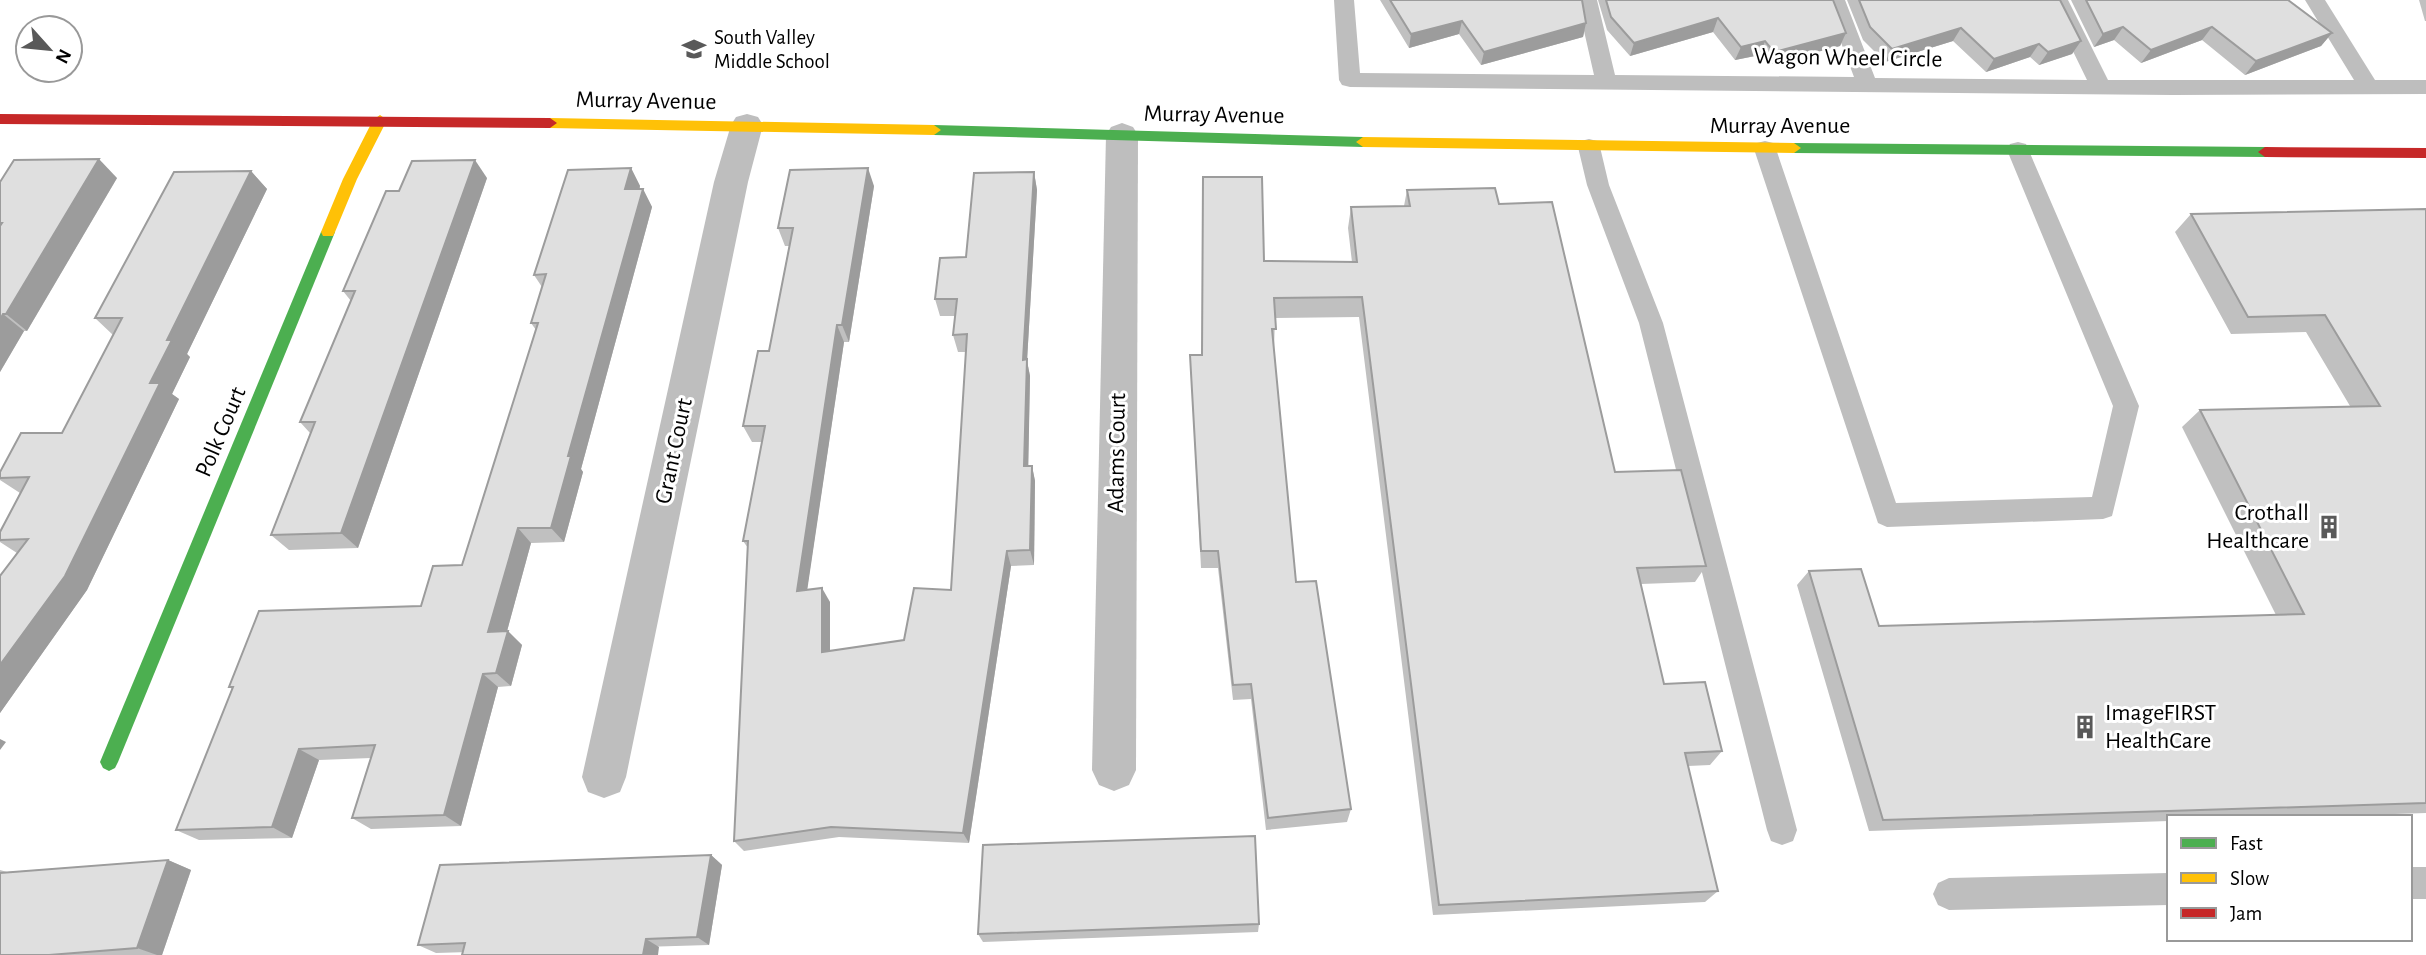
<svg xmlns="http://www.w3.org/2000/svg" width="2426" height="955" font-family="'Alegreya Sans',sans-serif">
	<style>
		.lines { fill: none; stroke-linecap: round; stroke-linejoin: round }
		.lane { fill: #bebebe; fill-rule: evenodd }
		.street { fill: #bebebe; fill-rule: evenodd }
		.fast { fill: #4caf50; fill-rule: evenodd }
		.slow { fill: #ffc107; fill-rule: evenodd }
		.jam { fill: #c62828; fill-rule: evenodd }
		.wall { fill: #c0c0c0 }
		.shaded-wall { fill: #9c9c9c }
		.building { fill: #dfdfdf; stroke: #9c9c9c; stroke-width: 2 }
		.labels { text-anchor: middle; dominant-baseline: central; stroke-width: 6; stroke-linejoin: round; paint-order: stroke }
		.far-poi-label { font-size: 21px; fill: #000; stroke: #fff; text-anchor: start }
		.street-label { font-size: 24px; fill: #000; stroke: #fff }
		.poi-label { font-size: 24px; fill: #000; stroke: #fff; text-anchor: end }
	</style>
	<rect width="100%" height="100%" fill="#fff"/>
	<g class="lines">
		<g class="lane">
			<polygon points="1334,0 1354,0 1360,73 1594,75 1577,0 1597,0 1615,75 1854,77 1825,0 1845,0 1875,78 2087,80 2048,0 2068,0 2108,80 2354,80 2305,0 2325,0 2375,80 2426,80 2426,94 2173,95 1350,87 1342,85 1339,80"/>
			<polygon points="1589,139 1597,141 1600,147 1609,185 1663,323 1797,830 1793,841 1782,845 1771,841 1767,830 1639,323 1587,185 1578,147 1581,141"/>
			<polygon points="1765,141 1773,143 1776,149 1896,503 2092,497 2113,406 2007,150 2010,144 2018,142 2026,144 2139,406 2112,516 2103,519 1887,527 1878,523 1754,149 1757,143"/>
			<rect x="2410" y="867" width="16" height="32"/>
			<polygon points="2169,873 2169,905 1949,910 1938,905 1933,894 1938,883 1949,878"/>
		</g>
		<g class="street">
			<polygon points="747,114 758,117 763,125 748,182 626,777 620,792 604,798 588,792 582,777 714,182 731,125 736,117"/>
			<polygon points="1122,123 1133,127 1138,135 1136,770 1129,785 1114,791 1099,785 1092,770 1106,135 1111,127"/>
		</g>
		<g class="fast">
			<polygon points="934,125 1363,137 1370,142 1363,147 934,135 927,130"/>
			<polygon points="1794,143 2265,147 2272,152 2265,157 1794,153 1787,148"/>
			<polygon points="328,227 335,232 118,762 115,768 109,771 103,768 100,762 321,232"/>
		</g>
		<g class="slow">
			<polygon points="380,115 387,120 357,179 335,232 333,236 323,236 321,232 343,179 373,120"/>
			<polygon points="550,118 934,125 941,130 934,135 550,128 543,123"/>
			<polygon points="1363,137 1794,143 1801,148 1794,153 1363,147 1356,142"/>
		</g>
		<g class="jam">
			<polygon points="0,114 550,118 557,123 550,128 0,124"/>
			<polygon points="2265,147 2426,148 2426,158 2265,157 2258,152"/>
		</g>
	</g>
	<g class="wall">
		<polygon points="1380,0 1582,0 1586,23 1583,37 1481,65 1459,34 1409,48"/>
		<polygon points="1598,0 1833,0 1846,33 1840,46 1768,65 1760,55 1735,60 1713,32 1630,56 1607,30"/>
		<polygon points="1847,0 2060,0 2081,41 2072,54 2039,65 2030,57 1986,72 1953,41 1885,62 1863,40"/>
		<polygon points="2071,0 2288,0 2332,33 2321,46 2245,75 2202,40 2141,63 2114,40 2094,47"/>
		<polygon points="2419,0 2426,0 2426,21 2425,21"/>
		<polygon points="631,168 640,186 640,189 643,189 652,207 581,469 583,472 564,542 531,543 507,631 522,645 511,686 498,687 461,826 371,829 352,818 371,758 319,760 292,838 199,840 176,830 232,689 229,687 421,606 462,565 536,330 531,323 542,287 534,275"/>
		<polygon points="251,171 267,189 187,354 190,357 172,394 179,399 87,590 0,713 0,576 17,553 0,542 0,532 20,493 0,480 0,472 62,433 113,335 95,318"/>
		<polygon points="1034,172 1037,190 1027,361 1030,376 1028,466 1032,466 1035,481 1034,565 1011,566 969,843 839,837 744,851 734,841 748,548 743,541 762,442 752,442 743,426 769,351 789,246 785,246 778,228 874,186 849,342 844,342 807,589 830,602 830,651 904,640 951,590 966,352 958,352 953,335 955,316 940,316 935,299 966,257"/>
		<polygon points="117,178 27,331 24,331 0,372 0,182"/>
		<polygon points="487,178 358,548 289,550 271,535 310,433 300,422 351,301 343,291 399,191"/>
		<polygon points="1407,190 1499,204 1615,472 1706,566 1695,582 1641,584 1664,684 1722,751 1710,765 1688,766 1718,891 1705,902 1433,915 1359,317 1275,318 1274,349 1296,582 1351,809 1347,822 1266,830 1251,699 1233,700 1218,568 1201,568 1190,355 1202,355 1264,261 1352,262 1348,228 1351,207 1404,206"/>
		<polygon points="2426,209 2426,813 2302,817 2169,817 2169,821 1869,831 1797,585 1809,571 1879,626 2276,615 2182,427 2200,410 2350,406 2306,332 2231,334 2175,232 2191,214"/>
		<polygon points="711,855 722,865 709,945 436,953 418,945"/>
		<polygon points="168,860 191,870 162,955 0,955 0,870 7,872"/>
		<polygon points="1259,924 1258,932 983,942 978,934"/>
	</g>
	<g class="shaded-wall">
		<polygon points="1718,18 1713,32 1630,56 1634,43"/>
		<polygon points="1462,21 1459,34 1409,48 1411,34"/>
		<polygon points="1586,23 1583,37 1481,65 1484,52"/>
		<polygon points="2123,27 2114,40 2094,47 2103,34"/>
		<polygon points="2212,27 2202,40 2141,63 2151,50"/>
		<polygon points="1961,28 1953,41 1885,62 1892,49"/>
		<polygon points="1846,33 1840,46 1768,65 1774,52"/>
		<polygon points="2332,33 2321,46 2245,75 2256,61"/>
		<polygon points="1765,41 1760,55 1735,60 1741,47"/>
		<polygon points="2081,41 2072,54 2039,65 2048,52"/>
		<polygon points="2039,44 2030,57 1986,72 1994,59"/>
		<polygon points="99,159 117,178 27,331 6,314"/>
		<polygon points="475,160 487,178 358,548 341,533"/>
		<polygon points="631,168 640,186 634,207 625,189"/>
		<polygon points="868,168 874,186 849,342 842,325"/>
		<polygon points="251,171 267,189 187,354 190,357 172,394 179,399 87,590 0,713 0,665 150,383 167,340"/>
		<polygon points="1034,172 1037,190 1027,361 1030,376 1028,482 1024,466 1023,360"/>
		<polygon points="643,189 652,207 581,469 583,472 564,542 551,528 568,456"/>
		<polygon points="3,314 24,331 0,372 0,320"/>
		<polygon points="837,325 844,342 805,605 797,591"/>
		<polygon points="1032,466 1035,481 1034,565 1030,550"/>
		<polygon points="518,528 531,543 503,646 488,632"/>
		<polygon points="1007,551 1011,566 969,843 963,833"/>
		<polygon points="822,588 830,602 830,665 822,652"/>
		<polygon points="508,631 522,645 511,686 496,673"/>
		<polygon points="483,674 498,687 461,826 444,815"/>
		<polygon points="0,739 6,742 0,750"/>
		<polygon points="299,749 319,760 292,838 272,827"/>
		<polygon points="711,855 722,865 709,945 697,937"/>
		<polygon points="168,860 191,870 162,955 157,955 137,948"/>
		<polygon points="646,939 659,947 658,955 643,955"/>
	</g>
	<g class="building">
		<polygon points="1390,0 1582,0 1586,23 1484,52 1462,21 1411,34"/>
		<polygon points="1606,0 1833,0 1846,33 1774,52 1765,41 1741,47 1718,18 1634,43 1611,17"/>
		<polygon points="1859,0 2060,0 2081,41 2048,52 2039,44 1994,59 1961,28 1892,49 1870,27"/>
		<polygon points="2086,0 2288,0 2332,33 2256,61 2212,27 2151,50 2123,27 2103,34"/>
		<polygon points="99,159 6,314 3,314 0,320 0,226 2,223 0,223 0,182 14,160"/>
		<polygon points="475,160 341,533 271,535 315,422 300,422 355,291 343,291 386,191 399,191 412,161"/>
		<polygon points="631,168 625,189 643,189 568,456 571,456 551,528 518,528 488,632 508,631 496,673 483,674 444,815 352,818 375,745 299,749 272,827 176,830 233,687 229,687 259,611 421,606 433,566 462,565 538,323 531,323 546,274 534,275 568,170"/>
		<polygon points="868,168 842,325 837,325 797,591 822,588 822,652 904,640 914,588 951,590 967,334 953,335 957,299 935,299 940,258 966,257 974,173 1034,172 1023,360 1027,359 1024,466 1032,466 1030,550 1007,551 963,833 831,827 734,841 748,541 743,541 765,426 743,426 758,351 769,351 793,228 778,228 790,170"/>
		<polygon points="251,171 167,340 172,340 150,383 160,383 65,576 0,665 0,576 28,539 0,540 0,532 29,477 0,478 0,472 21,433 62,433 122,318 95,318 174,172"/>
		<polygon points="1203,177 1262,177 1264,261 1357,262 1351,207 1410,206 1407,190 1495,188 1499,204 1552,202 1615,472 1681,470 1706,566 1637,568 1664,684 1705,682 1722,751 1685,753 1718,891 1439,905 1362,297 1274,298 1276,329 1272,329 1296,582 1316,581 1351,809 1268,818 1251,684 1233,685 1218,551 1201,551 1190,355 1202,355"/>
		<polygon points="2426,209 2426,803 1883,820 1809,571 1861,569 1879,626 2304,614 2200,410 2380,406 2325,315 2248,317 2191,214"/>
		<polygon points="1255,836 1259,924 978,934 983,845"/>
		<polygon points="711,855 697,937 646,939 643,955 462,955 465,943 418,945 440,865"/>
		<polygon points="168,860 137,948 49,955 0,955 0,873"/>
	</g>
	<defs>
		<g id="school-bare" transform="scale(1.89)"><path d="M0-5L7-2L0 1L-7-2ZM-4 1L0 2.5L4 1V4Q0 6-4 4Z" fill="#595959" stroke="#fff" stroke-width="2.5" paint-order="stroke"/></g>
		<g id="building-bare" transform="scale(1.89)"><path d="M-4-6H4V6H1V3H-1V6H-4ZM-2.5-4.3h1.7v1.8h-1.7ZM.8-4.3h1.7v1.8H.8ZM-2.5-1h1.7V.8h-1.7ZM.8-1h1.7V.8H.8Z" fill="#595959" stroke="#fff" stroke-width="2.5" paint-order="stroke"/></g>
	</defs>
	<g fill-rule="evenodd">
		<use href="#school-bare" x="694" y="49"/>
		<use href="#building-bare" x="2329" y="527"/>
		<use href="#building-bare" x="2085" y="727"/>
	</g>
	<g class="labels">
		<g class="far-poi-label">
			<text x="714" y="37">South Valley<tspan x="714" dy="24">Middle School</tspan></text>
		</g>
		<g class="street-label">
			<text transform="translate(1848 58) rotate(1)">Wagon Wheel Circle</text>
			<text transform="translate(646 101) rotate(1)">Murray Avenue</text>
			<text transform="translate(1214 115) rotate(1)">Murray Avenue</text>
			<text x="1780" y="126">Murray Avenue</text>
			<text transform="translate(221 432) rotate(-67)">Polk Court</text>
			<text transform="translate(674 451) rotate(-78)">Grant Court</text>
			<text transform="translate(1117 453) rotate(-89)">Adams Court</text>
		</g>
		<g class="poi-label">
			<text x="2309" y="513">Crothall<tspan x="2309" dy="28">Healthcare</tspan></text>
			<text x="2105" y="713" text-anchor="start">ImageFIRST<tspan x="2105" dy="28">HealthCare</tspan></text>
		</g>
	</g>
	<rect x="2167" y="815" width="245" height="126" fill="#ffffff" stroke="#999999" stroke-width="2"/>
	<rect x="2181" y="838" width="35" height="10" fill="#4caf50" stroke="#999999" stroke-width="2"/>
	<text x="2230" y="850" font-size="21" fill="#000000">Fast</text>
	<rect x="2181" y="873" width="35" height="10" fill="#ffc107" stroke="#999999" stroke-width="2"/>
	<text x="2230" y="885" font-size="21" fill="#000000">Slow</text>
	<rect x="2181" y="908" width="35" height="10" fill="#c62828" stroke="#999999" stroke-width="2"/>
	<text x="2230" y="920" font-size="21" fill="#000000">Jam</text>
	<g transform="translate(49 49) rotate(117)"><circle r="33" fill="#ffffff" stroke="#999999" stroke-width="2"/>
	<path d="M0-5L12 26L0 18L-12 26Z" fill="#595959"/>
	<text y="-10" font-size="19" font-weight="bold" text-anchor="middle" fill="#000000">N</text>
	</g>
</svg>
